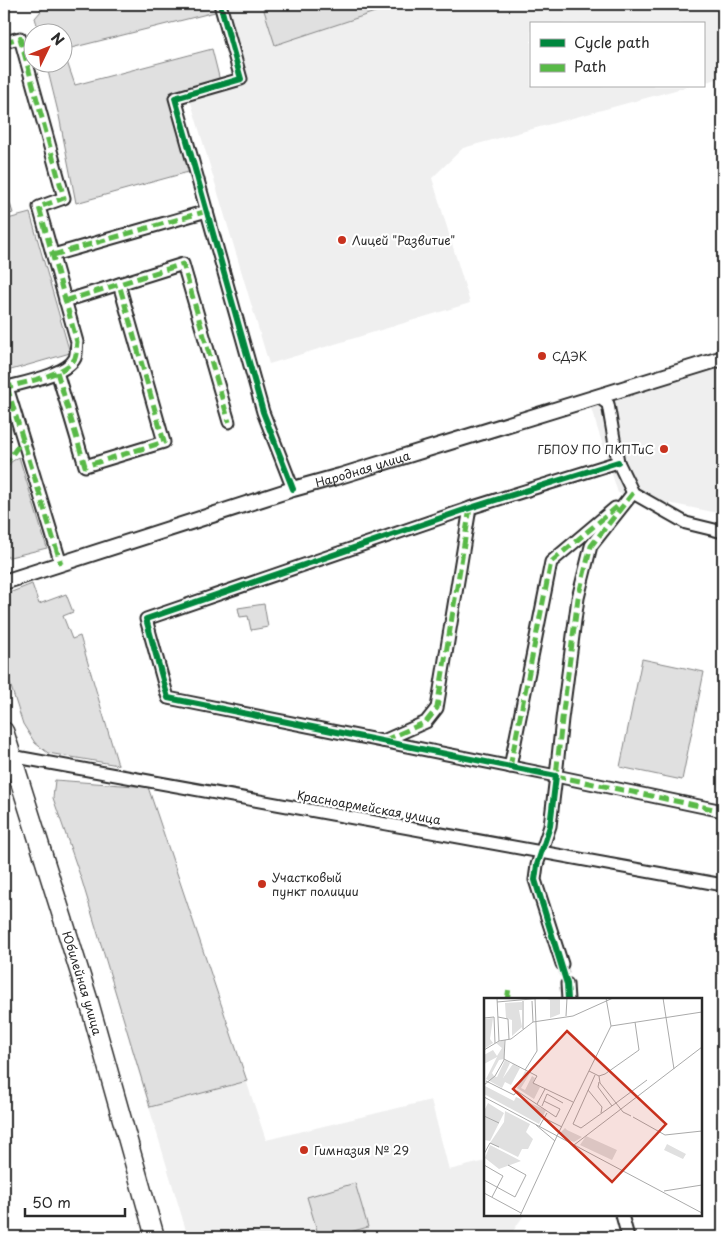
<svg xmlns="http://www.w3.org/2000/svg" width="727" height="1241" font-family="'Playpen Sans',sans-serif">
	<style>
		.built { fill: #efefef }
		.green { fill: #e0e0e0; stroke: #868686 }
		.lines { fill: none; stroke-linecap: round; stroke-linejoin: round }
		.minor-tunnel { stroke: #d5d5d5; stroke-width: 11; stroke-dasharray: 11 5.5; stroke-linecap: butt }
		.minor-casing { stroke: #2b2b2b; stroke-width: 15 }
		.tertiary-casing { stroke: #2b2b2b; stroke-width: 18 }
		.primary-casing { stroke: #2b2b2b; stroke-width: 21 }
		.minor { stroke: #fff; stroke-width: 11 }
		.tertiary { stroke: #fff; stroke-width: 14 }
		.primary { stroke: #fff; stroke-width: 18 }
		.quiet { stroke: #58b947; stroke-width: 5; stroke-dasharray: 10 5; stroke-linecap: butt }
		.cycleway-casing { stroke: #fff; stroke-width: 9 }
		.cycleway { stroke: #00873e; stroke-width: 6 }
		.poi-dot { fill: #c8321e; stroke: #fff; stroke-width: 2 }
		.labels { text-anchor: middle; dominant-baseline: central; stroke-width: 4.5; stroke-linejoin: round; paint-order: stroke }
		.poi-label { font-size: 12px; fill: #2b2b2b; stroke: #fff; text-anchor: start }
		.street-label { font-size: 12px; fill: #2b2b2b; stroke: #fff }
		.inset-road { fill: none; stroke: #aaa; stroke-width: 1 }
		.view { fill: #c8321e; fill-opacity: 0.15; stroke: #c8321e; stroke-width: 2.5 }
		.inset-edge { fill: none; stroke: #2b2b2b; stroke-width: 2.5 }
	</style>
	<rect width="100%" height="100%" fill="#fff"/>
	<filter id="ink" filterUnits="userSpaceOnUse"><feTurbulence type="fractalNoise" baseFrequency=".02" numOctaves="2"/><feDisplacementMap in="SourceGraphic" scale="10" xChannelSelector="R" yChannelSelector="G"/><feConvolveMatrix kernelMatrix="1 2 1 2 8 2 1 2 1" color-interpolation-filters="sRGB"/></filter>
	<g filter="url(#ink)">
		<g class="built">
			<polygon points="224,4 433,4 436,10 460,4 723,4 723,77 703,83 703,24 531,24 531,86 690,86 463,148 432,178 470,303 269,364 190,99 245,82"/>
			<polygon points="723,364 723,514 618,493 590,405"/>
			<polygon points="224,1014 266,1140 431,1100 449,1170 486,1161 486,1215 524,1215 509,1237 188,1237 129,1040"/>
		</g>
		<g class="green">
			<polygon points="47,4 217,4 219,11 63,50 75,85 212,49 220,81 171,96 192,171 76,203 59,116 46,63 62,62 62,32 39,32 35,18"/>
			<polygon points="262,4 383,4 384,9 275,45"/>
			<polygon points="4,185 13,213 4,216"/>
			<polygon points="30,213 70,353 4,372 4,220"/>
			<polygon points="19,457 47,548 10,557 4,557 4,474 11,462"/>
			<polygon points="32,584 39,604 66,594 73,612 63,616 72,639 80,636 118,765 48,753 35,743 23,724 4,665 4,595"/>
			<polygon points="264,604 268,627 251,630 248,616 240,617 238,608"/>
			<polygon points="642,659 704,672 682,780 620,767"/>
			<polygon points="55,780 148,787 247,1081 150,1107 82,881 53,798"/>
			<polygon points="355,1183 368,1227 332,1237 319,1237 307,1197"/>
		</g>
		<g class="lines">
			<polyline class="minor-tunnel" points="562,964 567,984"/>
			<g class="minor-casing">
				<g id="minor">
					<polyline points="220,4 241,79 175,98 263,412 293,489"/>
					<path d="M4,42L20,38L64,198L39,207L77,342C76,346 77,353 75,358C67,375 21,383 4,388"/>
					<polyline points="53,255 207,211"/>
					<polyline points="65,301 183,264 229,422"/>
					<polyline points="57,372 85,466 164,442 119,284"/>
					<polyline points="7,387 61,564"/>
					<polyline points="597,396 608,404 618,462 633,493 686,523 723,532"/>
					<polyline points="633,493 591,546 578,598 562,719 556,776 723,811"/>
					<polyline points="383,741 426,722 437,708 470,508"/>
					<polyline points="11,756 723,885"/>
					<polyline points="510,767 551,562 615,508"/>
					<polyline points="562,964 535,880 537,865 550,826 556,776 168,698 146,619 470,508 618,462"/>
					<polyline points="567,984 568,1000"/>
					<polyline points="622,1215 628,1237"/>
				</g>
			</g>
			<g class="tertiary-casing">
				<g id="tertiary">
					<path id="s1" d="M4,582L293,489L340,476L723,358"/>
				</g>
			</g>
			<g class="primary-casing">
				<g id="primary">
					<path id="s2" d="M4,731L89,1002L155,1237"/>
				</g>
			</g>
			<use href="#minor" class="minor"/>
			<use href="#tertiary" class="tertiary"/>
			<use href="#primary" class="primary"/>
			<g class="quiet">
				<path d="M4,42L20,38L64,198L39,207L77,342C76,346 77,353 75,358C67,375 21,383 4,388"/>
				<polyline points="53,255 207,211"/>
				<polyline points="65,301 183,264 229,422"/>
				<polyline points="57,372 85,466 164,442 119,284"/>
				<polyline points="7,387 61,564"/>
				<polyline points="4,466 23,439"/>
				<polyline points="633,493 591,546 578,598 562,719 556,776 723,811"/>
				<polyline points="385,740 426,722 437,708 470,508"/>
				<polyline points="510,767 551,562 618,506"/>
				<polyline points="507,1000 509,988"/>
			</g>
			<g class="cycleway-casing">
				<g id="cycleway">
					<polyline points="220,4 241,79 175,98 263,412 293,489"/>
					<polyline points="568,1000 567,984 535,880 537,865 550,826 556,776 168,698 146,619 470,508 618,462"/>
				</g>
			</g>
			<use href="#cycleway" class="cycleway"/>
		</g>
	</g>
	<g class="poi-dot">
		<circle cx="342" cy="240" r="5"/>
		<circle cx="542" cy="356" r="5"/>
		<circle cx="664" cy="449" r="5"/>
		<circle cx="262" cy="884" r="5"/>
		<circle cx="304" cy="1150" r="5"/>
	</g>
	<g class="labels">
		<g class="poi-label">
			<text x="352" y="240">Лицей "Развитие"</text>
			<text x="552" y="356">СДЭК</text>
			<text x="654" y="449" text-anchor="end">ГБПОУ ПО ПКПТиС</text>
			<text x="272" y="877">Участковый<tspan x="272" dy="14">пункт полиции</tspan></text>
			<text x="314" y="1150">Гимназия № 29</text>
		</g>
		<g class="street-label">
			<text stroke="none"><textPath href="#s1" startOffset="376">Народная улица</textPath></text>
			<text transform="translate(369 807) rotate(10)">Красноармейская улица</text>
			<text stroke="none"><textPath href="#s2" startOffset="264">Юбилейная улица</textPath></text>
		</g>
	</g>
	<g transform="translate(484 998)">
		<rect width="218" height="218" fill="#fff"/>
		<path d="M60,0H76V16L66,20V2ZM38,4V12H35L38,29L28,38V22L22,20L21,5ZM9,20L6,41L9,45L0,51V21ZM20,42V61L15,62L8,75L10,78L13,79L21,62L26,65L19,80L29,66L36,70L27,87L21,84L18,90L2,81L13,59L0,66V57L9,52L13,58L18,50L12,45ZM41,73L46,75L37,90L41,92L48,78L51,80L49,85L56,89L50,101L33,90ZM1,88L30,103L32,99L62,112L55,126L0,96ZM4,105L20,115L6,143L0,142V113ZM21,113L46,126L42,134L49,141L44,151H38L34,159L6,145L20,124ZM81,130L83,132L98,139L90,144L78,139L76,135ZM102,138L133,152L128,162L96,147ZM183,146L202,156L199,161L180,152ZM6,147L37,163L15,171L1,160Z" fill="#e0e0e0"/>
		<path class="inset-road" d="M13,0L15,43M179,0L190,71M39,3V31M48,3L49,24M13,4L59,0M82,18L83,0M14,19L24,21L25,41M0,20L10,19L11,45M127,28L218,14M0,52L15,43L27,41L49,24L89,18L129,0M20,61L53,78L49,85L89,104M41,72L53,53L51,0M105,73L115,78L121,76L155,52L151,24M111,77L89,126L97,130L132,105L139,114L147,118M115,78L116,85L132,105L163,82M2,83L30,97L33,93L72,119L76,111L60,103M115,84L114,89L128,108M0,87L11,78L20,62L21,42M104,92L118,109L117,115M0,99L218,215M53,106L61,91M58,108L63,96L79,105M0,118L15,125M149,119L181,137L218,133M60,120L78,129M52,127L71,143M55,129L63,115M73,138L127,28L122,0M90,147L218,49M0,156L6,145L15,149M0,167L19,178L8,199M0,182L31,199L42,177L24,167M180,193L218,187M0,195L37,215M36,218L73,138"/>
		<path class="view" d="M83,33L182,126L128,184L29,91Z"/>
		<rect width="218" height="218" class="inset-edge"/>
	</g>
	<rect width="727" height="1241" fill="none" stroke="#fff" stroke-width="20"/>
	<rect x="10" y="10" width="707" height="1221" fill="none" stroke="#2b2b2b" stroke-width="2" filter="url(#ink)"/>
	<rect x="530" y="22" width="175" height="65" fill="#ffffff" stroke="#aaaaaa"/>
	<rect x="540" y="39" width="25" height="8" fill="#00873e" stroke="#aaaaaa"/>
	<text x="574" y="48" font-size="15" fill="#2b2b2b">Cycle path</text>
	<rect x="540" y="64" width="25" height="8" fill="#58b947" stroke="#aaaaaa"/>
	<text x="574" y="72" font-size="15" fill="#2b2b2b">Path</text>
	<g transform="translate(48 48) rotate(47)"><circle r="24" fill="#ffffff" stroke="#aaaaaa"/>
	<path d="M0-4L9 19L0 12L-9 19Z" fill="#c8321e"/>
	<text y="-8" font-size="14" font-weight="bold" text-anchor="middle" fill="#2b2b2b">N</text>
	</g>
	<path d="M25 1208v8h100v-8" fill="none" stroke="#2b2b2b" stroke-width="2.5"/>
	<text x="32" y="1208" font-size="15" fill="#2b2b2b" stroke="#ffffff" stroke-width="4" paint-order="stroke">50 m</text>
</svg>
